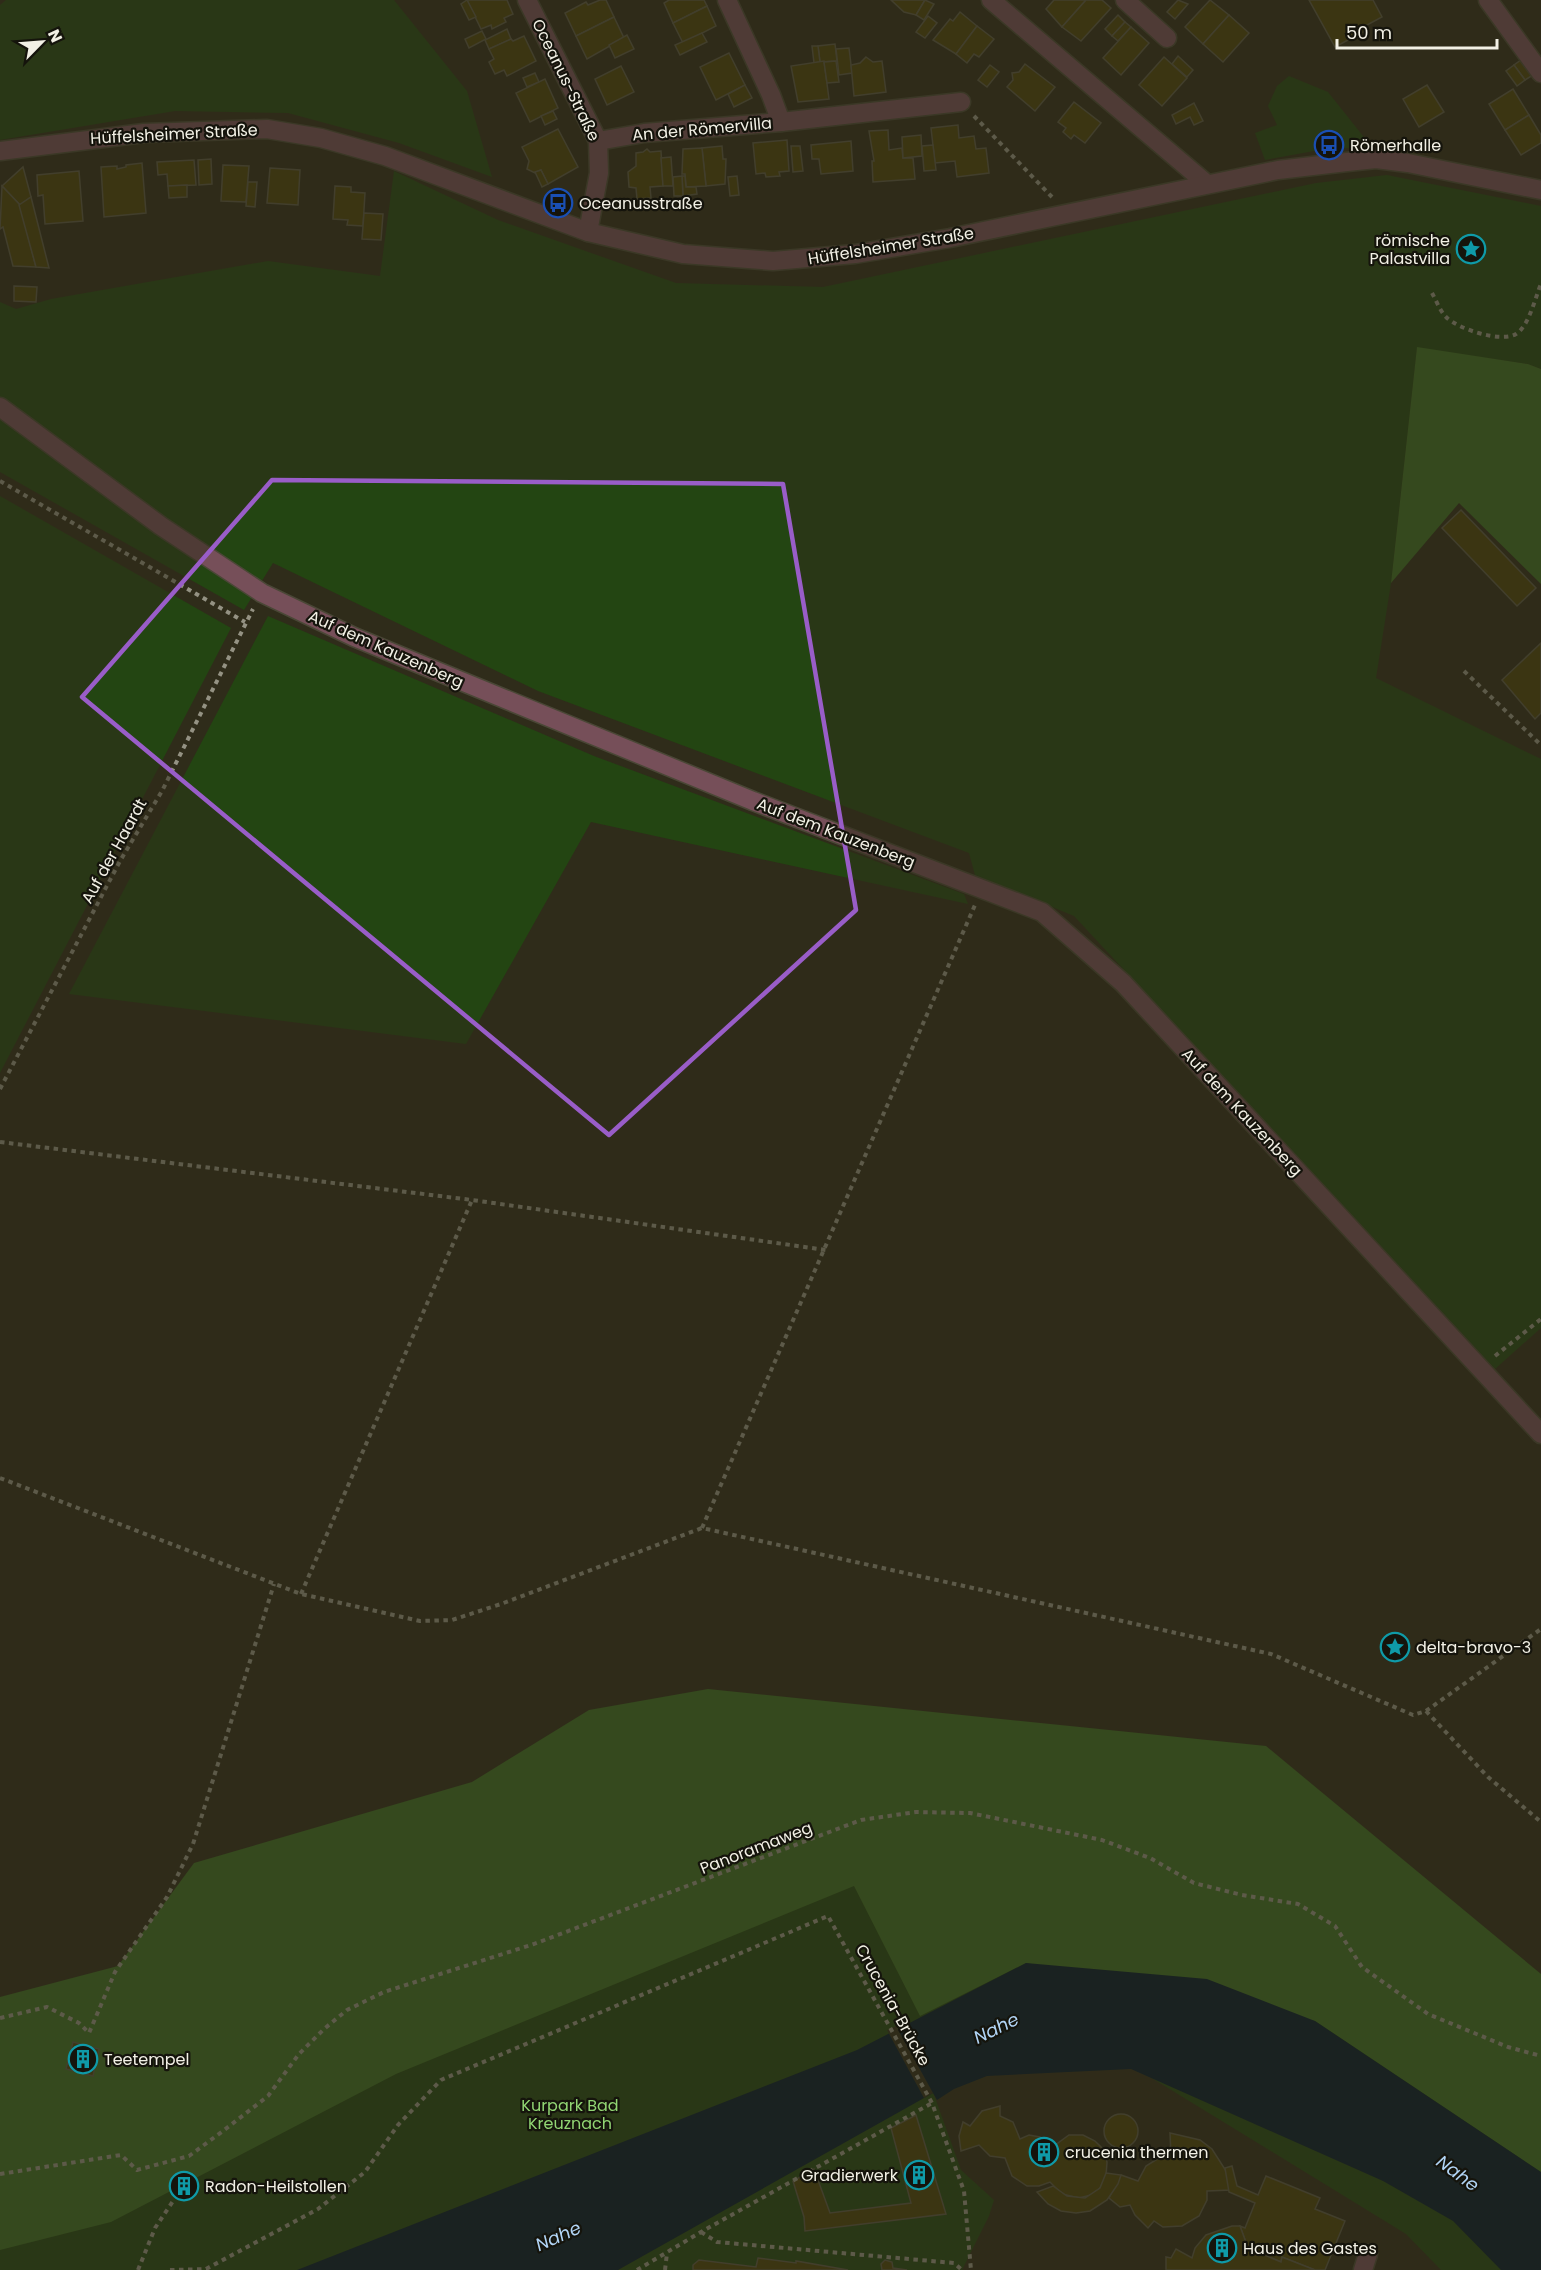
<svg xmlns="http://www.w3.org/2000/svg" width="1541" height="2270" font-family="Poppins,sans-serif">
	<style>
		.green { fill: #234512 }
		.forest { fill: #3c6d24 }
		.water { fill: #02182a }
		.pier { fill: #2f2c1a }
		.building { fill: #4a410b; stroke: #595643; stroke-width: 1.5 }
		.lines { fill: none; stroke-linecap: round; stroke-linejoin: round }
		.minor-casing { stroke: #4a4736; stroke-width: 21 }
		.path { stroke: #949283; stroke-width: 4; stroke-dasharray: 4.5 4.5; stroke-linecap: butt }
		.minor { stroke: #764f59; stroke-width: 18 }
		.marked { fill: none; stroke: #995dc8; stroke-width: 4.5; stroke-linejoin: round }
		.labels { text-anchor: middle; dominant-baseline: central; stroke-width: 4.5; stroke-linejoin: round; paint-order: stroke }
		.street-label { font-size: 16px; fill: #f2f0e5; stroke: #15140c }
		.poi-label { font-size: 16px; fill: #f2f0e5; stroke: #15140c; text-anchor: start }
		.park-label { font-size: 16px; fill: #91d573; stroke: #15140c }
		.water-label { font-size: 18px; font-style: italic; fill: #b1d4f5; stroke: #15140c }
	</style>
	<rect width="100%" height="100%" fill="#2f2c1a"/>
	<g class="green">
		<polygon points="6,0 394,0 467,91 492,177 399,143 288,113 175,111 0,140 0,5"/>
		<polygon points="1289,76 1328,92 1371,146 1314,151 1265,160 1255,133 1277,125 1268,106 1277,86"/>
		<polygon points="394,171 498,220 676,283 823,287 1316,183 1387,175 1541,206 1541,369 1528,364 1417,348 1391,583 1376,678 1541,759 1541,1328 1495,1369 1074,916 975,875 969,853 538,691 273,563 244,610 0,472 0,302 16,309 51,299 268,261 380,276"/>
		<polygon points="0,496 231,628 0,1073"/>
		<polygon points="268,616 594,756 964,894 968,904 591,822 466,1044 69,994"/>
		<polygon points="811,1856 1541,2078 1541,2270 1441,2270 1406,2234 1132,2066 999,2067 933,2092 961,2170 994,2200 989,2216 962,2270 618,2270 650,2251 613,2270 0,2270 0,2229"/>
	</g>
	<g class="forest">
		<polygon points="1417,347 1528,364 1541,369 1541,584 1459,503 1391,583"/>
		<polygon points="708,1689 1266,1746 1541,1974 1541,2172 1315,2021 1026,1963 920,2016 854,1886 396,2074 111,2222 0,2250 0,1997 118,1966 194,1863 472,1782 589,1710"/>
	</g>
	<polygon class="water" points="1026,1963 1207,1979 1315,2021 1541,2172 1541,2270 1501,2270 1453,2221 1383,2181 1131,2069 987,2076 954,2089 937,2100 933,2093 618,2270 297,2270 857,2050"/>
	<polygon class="pier" points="896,2026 933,2093 924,2098 887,2030"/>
	<g class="building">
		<polygon points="467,0 507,0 513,14 504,18 506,22 492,29 491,25 481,29"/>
		<polygon points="467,0 476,17 469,20 461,4"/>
		<polygon points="600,0 606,0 614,17 576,36 565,13 586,2 588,5"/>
		<polygon points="669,0 704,0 707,6 673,23 664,3"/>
		<polygon points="891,0 925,0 916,15 904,12"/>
		<polygon points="925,0 934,4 924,20 916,15"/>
		<polygon points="1054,0 1086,0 1062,27 1046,9"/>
		<polygon points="1086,0 1102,0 1111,8 1081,41 1062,27"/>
		<polygon points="1178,0 1188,4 1175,19 1167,12"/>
		<polygon points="1210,0 1229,15 1203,44 1185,27"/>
		<polygon points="1309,0 1373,0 1382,17 1365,26 1367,30 1335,47"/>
		<polygon points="707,6 716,26 683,43 673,23"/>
		<polygon points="960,12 977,26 956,54 933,40 950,19 953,21"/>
		<polygon points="1118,15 1125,22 1112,36 1105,29"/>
		<polygon points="1229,15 1249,33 1223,62 1203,44"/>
		<polygon points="928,16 937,23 925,38 916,32"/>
		<polygon points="614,17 624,38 587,59 576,36"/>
		<polygon points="1125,22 1131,27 1118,41 1112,36"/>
		<polygon points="977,26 994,39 979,57 974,54 967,63 956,54"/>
		<polygon points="1131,27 1149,43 1121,75 1103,58"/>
		<polygon points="507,29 511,39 489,49 485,40"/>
		<polygon points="482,31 486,39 469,48 465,39"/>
		<polygon points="702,33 707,42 680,55 675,45"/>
		<polygon points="627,35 634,49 615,58 609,45"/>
		<polygon points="524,36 536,61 507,76 504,70 495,74 489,62 494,59 489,49 511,39 513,41"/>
		<polygon points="835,44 837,61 820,62 818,46"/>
		<polygon points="812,46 818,46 820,62 814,63"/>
		<polygon points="849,48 852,73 839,75 836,49"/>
		<polygon points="729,53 745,85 716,100 700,67"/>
		<polygon points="1178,56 1193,70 1187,77 1172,64"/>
		<polygon points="866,57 873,62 882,61 886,92 854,96 851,65 860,63"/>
		<polygon points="1164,57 1187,78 1162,106 1139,85"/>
		<polygon points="1521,60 1533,75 1525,80 1514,65"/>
		<polygon points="824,61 829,99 798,102 791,66"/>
		<polygon points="836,61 839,82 827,83 824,62"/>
		<polygon points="1025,64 1055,87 1035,111 1007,87 1013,80 1012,73 1019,72"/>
		<polygon points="990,65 999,72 987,87 978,80"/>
		<polygon points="1514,65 1525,80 1517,86 1506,71"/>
		<polygon points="621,66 634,92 607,105 595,79"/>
		<polygon points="535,73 539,82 527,87 523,78"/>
		<polygon points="545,79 558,108 530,122 516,93"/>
		<polygon points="745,85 752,98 734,107 728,94"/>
		<polygon points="1427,85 1444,112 1419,127 1403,99"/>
		<polygon points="1513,89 1529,115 1505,130 1489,104"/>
		<polygon points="1074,102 1101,123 1085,143 1074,135 1071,139 1063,132 1066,128 1058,122"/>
		<polygon points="1194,103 1203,121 1194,125 1190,117 1176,124 1172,115"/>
		<polygon points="553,111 557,119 545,125 541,116"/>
		<polygon points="1529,115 1541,135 1541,143 1521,155 1505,130"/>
		<polygon points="958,125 959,138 974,136 976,149 986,148 989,173 957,177 955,161 935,163 931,128"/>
		<polygon points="558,129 578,167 548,184 541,170 535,173 527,169 529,161 522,147"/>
		<polygon points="888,130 889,150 902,148 903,158 913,158 915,179 873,182 872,161 874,161 869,131"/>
		<polygon points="921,135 922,156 903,158 902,137"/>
		<polygon points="787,140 789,171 779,172 780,176 766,177 765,173 756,174 753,143"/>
		<polygon points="851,141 853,171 821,174 819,159 812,159 811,145"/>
		<polygon points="933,145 936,170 924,171 922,146"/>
		<polygon points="722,146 723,159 726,159 725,184 706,186 702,148"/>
		<polygon points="791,146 800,146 803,171 793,172"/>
		<polygon points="702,148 706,186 686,187 685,174 682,174 683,149"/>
		<polygon points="647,149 650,152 661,151 663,186 650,187 651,198 637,199 636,188 629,187 628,172 636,166 636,153 643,152"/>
		<polygon points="671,157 673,186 663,186 661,158"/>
		<polygon points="211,159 212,184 199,185 198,160"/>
		<polygon points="194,160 196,185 168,186 167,174 158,175 157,162"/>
		<polygon points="142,163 146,213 104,217 101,167 117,166 117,169 126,167 126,165"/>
		<polygon points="223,165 249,166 246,202 221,201"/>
		<polygon points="23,167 31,197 20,205 2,186"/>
		<polygon points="270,168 300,170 298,205 267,203"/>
		<polygon points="541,170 548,184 542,187 535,172"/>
		<polygon points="79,171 83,221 45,224 43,195 38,196 37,175"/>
		<polygon points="682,176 685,176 686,187 696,187 697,194 683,196"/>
		<polygon points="682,176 683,196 674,196 673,177"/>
		<polygon points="737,176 739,195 730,196 728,177"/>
		<polygon points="248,182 257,182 255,207 246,206"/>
		<polygon points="187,185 187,197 169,198 168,186"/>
		<polygon points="2,186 20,205 36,267 13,266 3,227 0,229"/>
		<polygon points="335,186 351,187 351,192 365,193 363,226 347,225 348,220 333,219"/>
		<polygon points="31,197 49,268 36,267 19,205"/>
		<polygon points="364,213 383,214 381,240 362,239"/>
		<polygon points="14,286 37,287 36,302 14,301"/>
		<polygon points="1461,510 1536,588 1517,606 1442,528"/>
		<polygon points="1541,643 1541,713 1535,719 1502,680"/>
		<polygon points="73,2042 99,2049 93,2076 66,2069"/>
		<polygon points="1000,2106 1000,2116 1013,2122 1020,2139 1029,2135 1040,2137 1051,2148 1069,2135 1083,2135 1095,2141 1103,2149 1107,2162 1106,2176 1100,2188 1091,2195 1079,2198 1062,2194 1050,2182 1039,2186 1027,2186 1012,2176 1005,2158 990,2156 979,2145 961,2151 959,2136 963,2122 970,2126 982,2111"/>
		<circle cx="1121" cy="2131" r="17"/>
		<polygon points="916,2115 946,2214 805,2231 804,2217 793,2181 814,2169 830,2213 911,2203 891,2128"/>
		<polygon points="1170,2133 1200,2140 1212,2149 1228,2174 1231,2190 1207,2191 1207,2200 1199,2216 1182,2226 1163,2227 1154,2221 1148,2228 1135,2215 1130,2205 1120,2207 1109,2198 1121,2175 1138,2181 1146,2166 1162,2156 1171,2156"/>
		<polygon points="1232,2166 1237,2186 1258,2195 1266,2176 1320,2198 1315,2209 1345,2221 1325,2270 1315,2270 1282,2257 1281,2262 1248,2248 1240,2226 1245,2228 1255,2203 1229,2192 1225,2168"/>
		<polygon points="1106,2173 1121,2175 1118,2184 1107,2200 1090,2211 1076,2213 1061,2211 1048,2204 1037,2192 1053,2186 1067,2196 1085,2198 1100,2188"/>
		<polygon points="195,2178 197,2182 192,2192 186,2190 184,2196 171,2191 175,2179"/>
		<polygon points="1232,2226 1240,2226 1248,2248 1281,2262 1282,2257 1315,2270 1166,2270 1166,2257 1171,2258 1176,2249 1192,2258 1195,2248 1206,2235"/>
		<polygon points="758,2258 796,2263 796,2261 848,2270 693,2270 693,2265 699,2260 756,2267"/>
		<polygon points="885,2260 892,2262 893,2268 907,2270 882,2270 881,2264"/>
	</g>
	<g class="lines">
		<g class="minor-casing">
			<g id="minor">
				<polyline points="527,0 598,141 599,173 588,232"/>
				<polyline points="727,0 771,95 781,122"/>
				<polyline points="991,0 1207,184"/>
				<polyline points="1125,0 1167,38"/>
				<polyline points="1488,0 1541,73"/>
				<polyline points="598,141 644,133 781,122 961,102"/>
				<polyline points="0,151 144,133 267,129 321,138 385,156 588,232 683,254 773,261 855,254 950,238 1278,170 1347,162 1376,159 1408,163 1541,190"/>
				<polyline points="0,407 161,526 262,593 354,637 753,801 1042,912 1123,983 1541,1434"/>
				<polyline points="1363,2270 1368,2254"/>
			</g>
		</g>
		<g class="path">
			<polyline points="974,116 1052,197"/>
			<path d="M1432,293C1436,300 1440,311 1446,317C1458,329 1501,343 1516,334C1529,326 1535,298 1541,284"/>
			<polyline points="0,481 245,622"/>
			<polyline points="1464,671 1541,745"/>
			<polyline points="0,1089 120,861 162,791 253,609"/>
			<polyline points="0,1142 472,1200 826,1250"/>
			<polyline points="1495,1356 1541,1319"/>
			<polyline points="0,1478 301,1594 420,1621 452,1620 501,1604 702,1528 1271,1654 1413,1715 1426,1711 1541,1629"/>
			<polyline points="702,1528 975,905"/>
			<polyline points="301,1594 472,1200"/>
			<polyline points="1426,1711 1488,1777 1541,1822"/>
			<polyline points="0,2018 47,2007 79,2023 89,2033 115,1972 167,1897 193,1844 274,1584"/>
			<polyline points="0,2174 121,2155 137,2170 189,2156 223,2131 268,2096 299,2054 324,2029 347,2010 384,1992 534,1944 861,1820 916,1812 970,1813 1102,1840 1150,1858 1194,1883 1242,1895 1298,1904 1335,1926 1362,1967 1428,2014 1508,2047 1541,2056"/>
			<polyline points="701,2232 717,2242 954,2263 962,2270"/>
			<polyline points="138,2270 155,2228 173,2201"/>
			<polyline points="170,2270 206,2269 318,2209 365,2172 398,2125 441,2080 828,1916 932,2103 964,2191 971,2270"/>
			<polyline points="637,2270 701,2232 932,2103"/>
			<polyline points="665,2270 667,2253"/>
		</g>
		<use href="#minor" class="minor"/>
	</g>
	<path d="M0 0H1541V2270H0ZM272,480L783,484L856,910L609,1135L82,697Z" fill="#2f2c1a" fill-opacity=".55" fill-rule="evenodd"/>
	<path class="marked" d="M272,480L783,484L856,910L609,1135L82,697Z"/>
	<defs>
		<g id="bus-ring" transform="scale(1.5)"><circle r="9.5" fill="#15140c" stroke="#1a4fb4" stroke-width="1.5"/><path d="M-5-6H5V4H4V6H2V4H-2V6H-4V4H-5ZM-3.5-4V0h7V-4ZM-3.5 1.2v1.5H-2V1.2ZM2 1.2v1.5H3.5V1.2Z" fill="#1a4fb4"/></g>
		<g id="sight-ring" transform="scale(1.5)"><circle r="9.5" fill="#15140c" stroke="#0f9aa8" stroke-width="1.5"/><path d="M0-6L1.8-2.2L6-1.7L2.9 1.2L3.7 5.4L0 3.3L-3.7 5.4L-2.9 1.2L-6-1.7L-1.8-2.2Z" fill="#0f9aa8"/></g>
		<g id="building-ring" transform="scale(1.5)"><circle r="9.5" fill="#15140c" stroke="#0f9aa8" stroke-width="1.5"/><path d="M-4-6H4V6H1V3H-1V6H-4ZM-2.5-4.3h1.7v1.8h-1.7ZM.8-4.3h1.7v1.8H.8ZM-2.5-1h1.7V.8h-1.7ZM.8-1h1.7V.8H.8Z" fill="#0f9aa8"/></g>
	</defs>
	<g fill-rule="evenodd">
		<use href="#bus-ring" x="1329" y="145"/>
		<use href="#bus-ring" x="558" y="203"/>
		<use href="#sight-ring" x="1471" y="249"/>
		<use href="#sight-ring" x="1395" y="1647"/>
		<use href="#building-ring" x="83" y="2059"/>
		<use href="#building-ring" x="1044" y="2152"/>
		<use href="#building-ring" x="919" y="2175"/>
		<use href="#building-ring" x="184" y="2186"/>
		<use href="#building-ring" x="1222" y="2248"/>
	</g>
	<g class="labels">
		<g class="street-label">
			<text transform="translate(566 80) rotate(64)">Oceanus-Straße</text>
			<text transform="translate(702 129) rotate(-5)">An der Römervilla</text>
			<text transform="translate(174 134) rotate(-3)">Hüffelsheimer Straße</text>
			<text transform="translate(891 246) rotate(-9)">Hüffelsheimer Straße</text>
			<text transform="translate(386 649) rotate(24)">Auf dem Kauzenberg</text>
			<text transform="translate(836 833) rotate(21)">Auf dem Kauzenberg</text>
			<text transform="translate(114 851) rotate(-61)">Auf der Haardt</text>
			<text transform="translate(1242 1112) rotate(47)">Auf dem Kauzenberg</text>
			<text transform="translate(756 1848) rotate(-21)">Panoramaweg</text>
			<text transform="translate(893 2005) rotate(61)">Crucenia-Brücke</text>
		</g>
		<g class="poi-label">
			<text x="1350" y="145">Römerhalle</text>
			<text x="579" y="203">Oceanusstraße</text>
			<text x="1450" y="240" text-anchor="end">römische<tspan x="1450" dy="18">Palastvilla</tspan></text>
			<text x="1416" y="1647">delta-bravo-3</text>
			<text x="104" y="2059">Teetempel</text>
			<text x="1065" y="2152">crucenia thermen</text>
			<text x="898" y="2175" text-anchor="end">Gradierwerk</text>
			<text x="205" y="2186">Radon-Heilstollen</text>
			<text x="1243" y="2248">Haus des Gastes</text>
		</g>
		<g class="park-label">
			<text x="570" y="2105">Kurpark Bad<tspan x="570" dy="18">Kreuznach</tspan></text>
		</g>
		<g class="water-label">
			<text transform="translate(996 2028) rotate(-26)">Nahe</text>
			<text transform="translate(1458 2173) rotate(36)">Nahe</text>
			<text transform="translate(558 2236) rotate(-24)">Nahe</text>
		</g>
	</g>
	<g transform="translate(42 42) rotate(65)" stroke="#15140c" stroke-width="4.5" paint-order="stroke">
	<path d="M0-4.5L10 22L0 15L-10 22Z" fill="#f2f0e5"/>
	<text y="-9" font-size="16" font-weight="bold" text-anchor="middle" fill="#f2f0e5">N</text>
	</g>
	<path d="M1337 39v9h160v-9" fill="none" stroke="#f2f0e5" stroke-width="3"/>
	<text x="1346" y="39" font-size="18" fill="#f2f0e5" stroke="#15140c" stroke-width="4.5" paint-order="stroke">50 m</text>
</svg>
